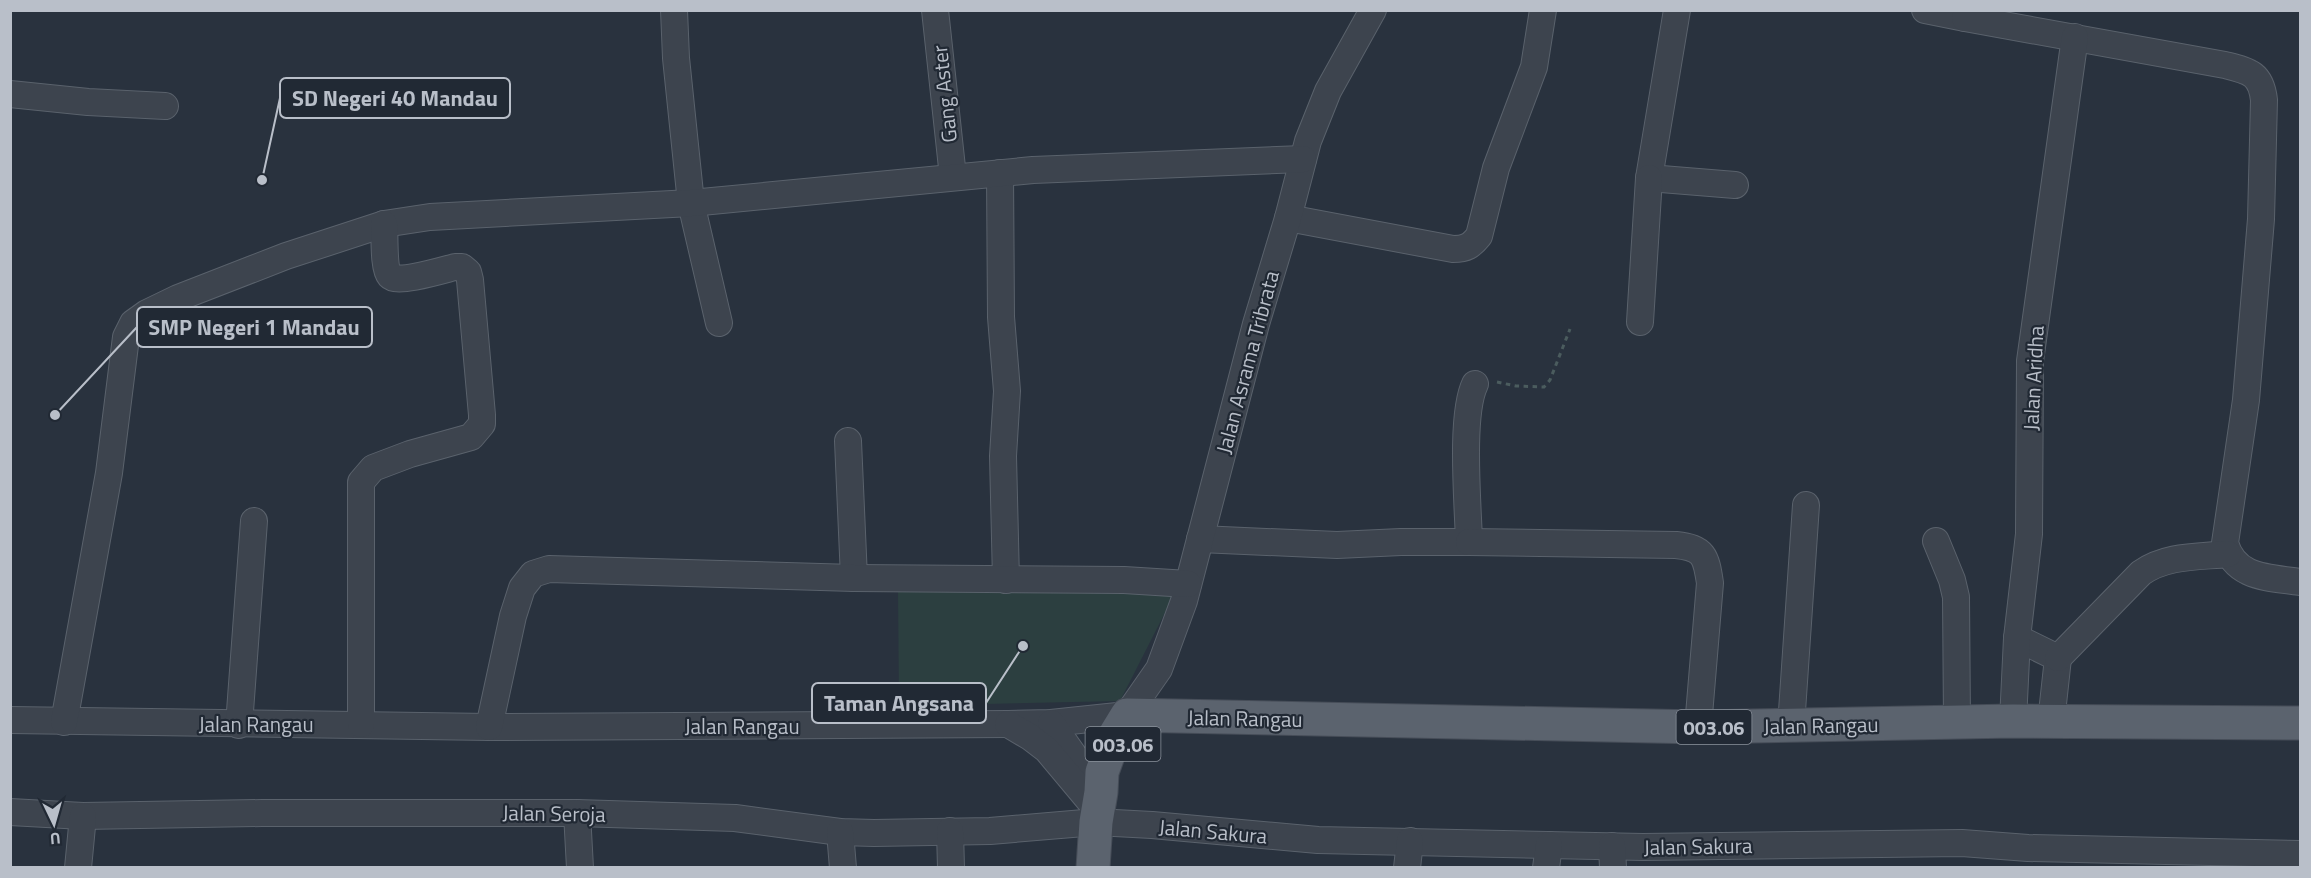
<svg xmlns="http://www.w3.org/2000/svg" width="2311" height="878" font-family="'Titillium Web',sans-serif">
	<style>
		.green { fill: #2c3f40 }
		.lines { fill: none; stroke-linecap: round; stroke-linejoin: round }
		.minor-casing { stroke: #5a626c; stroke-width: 28 }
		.major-casing { stroke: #464d58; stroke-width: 35 }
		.path { stroke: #4b5c5e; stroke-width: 3; stroke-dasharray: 4.5 4.5; stroke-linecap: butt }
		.minor { stroke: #3d444e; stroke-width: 26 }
		.major { stroke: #5b636e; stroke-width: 33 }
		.labels { text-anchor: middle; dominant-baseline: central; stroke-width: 4.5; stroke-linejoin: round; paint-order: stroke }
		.shield { fill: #212934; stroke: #8b929c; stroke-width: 1.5 }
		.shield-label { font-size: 20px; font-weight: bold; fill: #b9bfc9 }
		.street-label { font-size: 21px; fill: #b9bfc9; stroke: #212934 }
		.leader { fill: none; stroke: #b9bfc9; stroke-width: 2 }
		.callout-dot { fill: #b9bfc9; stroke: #212934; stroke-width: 2 }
		.callout { fill: #212934; stroke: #b9bfc9; stroke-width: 2 }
		.callout-label { font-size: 22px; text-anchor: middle; font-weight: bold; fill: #b9bfc9 }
	</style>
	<rect width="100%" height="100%" fill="#29323e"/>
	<polygon class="green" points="898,590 1176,591 1120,701 899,706"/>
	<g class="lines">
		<g class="minor-casing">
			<g id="minor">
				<polyline points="674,10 676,58 691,203 719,323"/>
				<polyline points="935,10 953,177"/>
				<polyline points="1677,10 1649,178 1735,185"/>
				<polyline points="1925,10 1965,18 1966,10"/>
				<path d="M1965,18L2225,65C2249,71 2261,73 2264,100L2261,219L2246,400L2225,543C2235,579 2269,577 2300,582"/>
				<polyline points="10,94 88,102 165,106"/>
				<polyline points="1000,173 1001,317 1007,391 1003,456 1006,580"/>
				<path d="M1288,218L1453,249C1466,249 1471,246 1479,236L1496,168L1534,67L1543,10"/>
				<polyline points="1640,322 1649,178"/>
				<polyline points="848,441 854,578"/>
				<path d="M1200,539L1337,545L1401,542H1469C1468,505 1460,415 1475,384"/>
				<polyline points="1936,541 1952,580 1956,597 1957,722"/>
				<path d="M1469,542L1676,545C1704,548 1706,556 1710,583L1698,727"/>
				<polyline points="2017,638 2058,658 2051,722"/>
				<path d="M2058,658L2141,573C2166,555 2198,557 2228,554"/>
				<polyline points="10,720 489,727 1008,724 1051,723 1127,715 1159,669 1184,601 1256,324 1288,218 1308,141 1328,91 1373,10"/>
				<polyline points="2013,721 2017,638 2029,534 2030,361 2075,37"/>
				<polyline points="64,722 109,473 126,337 133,323 147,313 178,298 286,256 384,224 430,217 691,203 1033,170 1303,159"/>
				<polyline points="1051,723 1087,774"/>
				<path d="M361,724V482L373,468L410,454L471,437L482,424V415L470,280L468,272L462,267H455C443,270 397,284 390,276C383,268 385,235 384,224"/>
				<polyline points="1008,724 1030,737 1047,750 1098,811"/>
				<polyline points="239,725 254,521"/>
				<polyline points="1791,726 1806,505"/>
				<polyline points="489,727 513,616 522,588 533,574 549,569 854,578 1124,580 1188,584"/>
				<polyline points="10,812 83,816 262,813 577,813 735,818 840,832 874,833 990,831 1096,822 1152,825 1318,840 1643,847 1962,843 2028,848 2300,854"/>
				<polyline points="577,813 580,868"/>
				<polyline points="950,831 951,868"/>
				<polyline points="840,832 843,868"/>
				<polyline points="1612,846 1613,868"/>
				<polyline points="78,868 83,816"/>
				<polyline points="1407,868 1410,841"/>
				<polyline points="1546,868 1549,845"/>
			</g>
		</g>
		<g class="major-casing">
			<polyline id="major" points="1093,868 1096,822 1101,792 1102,772 1116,733 1127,715 1698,727 2013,721 2300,723"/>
		</g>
		<polyline class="path" points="1497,382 1516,386 1544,387 1550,380 1570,329"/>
		<use href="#minor" class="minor"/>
		<use href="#major" class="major"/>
	</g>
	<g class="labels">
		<g class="shield">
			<rect x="1676.5" y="710" width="75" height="34" rx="4.5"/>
			<rect x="1085.5" y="727" width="75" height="34" rx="4.5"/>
		</g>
		<g class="shield-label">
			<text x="1714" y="727">003.06</text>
			<text x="1123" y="744">003.06</text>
		</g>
		<g class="street-label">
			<text transform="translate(944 94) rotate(-96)">Gang Aster</text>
			<text transform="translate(1247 362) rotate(-75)">Jalan Asrama Tribrata</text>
			<text transform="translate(2033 378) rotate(-87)">Jalan Aridha</text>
			<text transform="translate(1245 718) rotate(1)">Jalan Rangau</text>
			<text x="256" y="724">Jalan Rangau</text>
			<text transform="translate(1821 725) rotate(-1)">Jalan Rangau</text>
			<text x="742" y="726">Jalan Rangau</text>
			<text transform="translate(554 813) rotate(1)">Jalan Seroja</text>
			<text transform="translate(1213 831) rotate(5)">Jalan Sakura</text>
			<text transform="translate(1698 846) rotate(-1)">Jalan Sakura</text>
		</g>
	</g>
	<path class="leader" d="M262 180L280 98M55 415L137 327M1023 646L986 703"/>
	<g class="callout-dot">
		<circle cx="262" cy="180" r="6"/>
		<circle cx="55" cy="415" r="6"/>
		<circle cx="1023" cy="646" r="6"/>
	</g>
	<g class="callout">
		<rect x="280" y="78" width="230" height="40" rx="6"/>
		<rect x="137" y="307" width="235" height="40" rx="6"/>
		<rect x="812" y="683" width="174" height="40" rx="6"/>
	</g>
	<g class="callout-label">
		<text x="395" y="106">SD Negeri 40 Mandau</text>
		<text x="254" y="335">SMP Negeri 1 Mandau</text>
		<text x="899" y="711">Taman Angsana</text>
	</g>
	<rect width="2311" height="878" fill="none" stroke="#b9bfc9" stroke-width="24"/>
	<g transform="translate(54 824) rotate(175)" stroke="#212934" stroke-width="4.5" paint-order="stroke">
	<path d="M0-4.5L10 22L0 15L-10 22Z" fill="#b9bfc9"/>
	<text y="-9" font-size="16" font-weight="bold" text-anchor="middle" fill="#b9bfc9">U</text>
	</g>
</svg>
